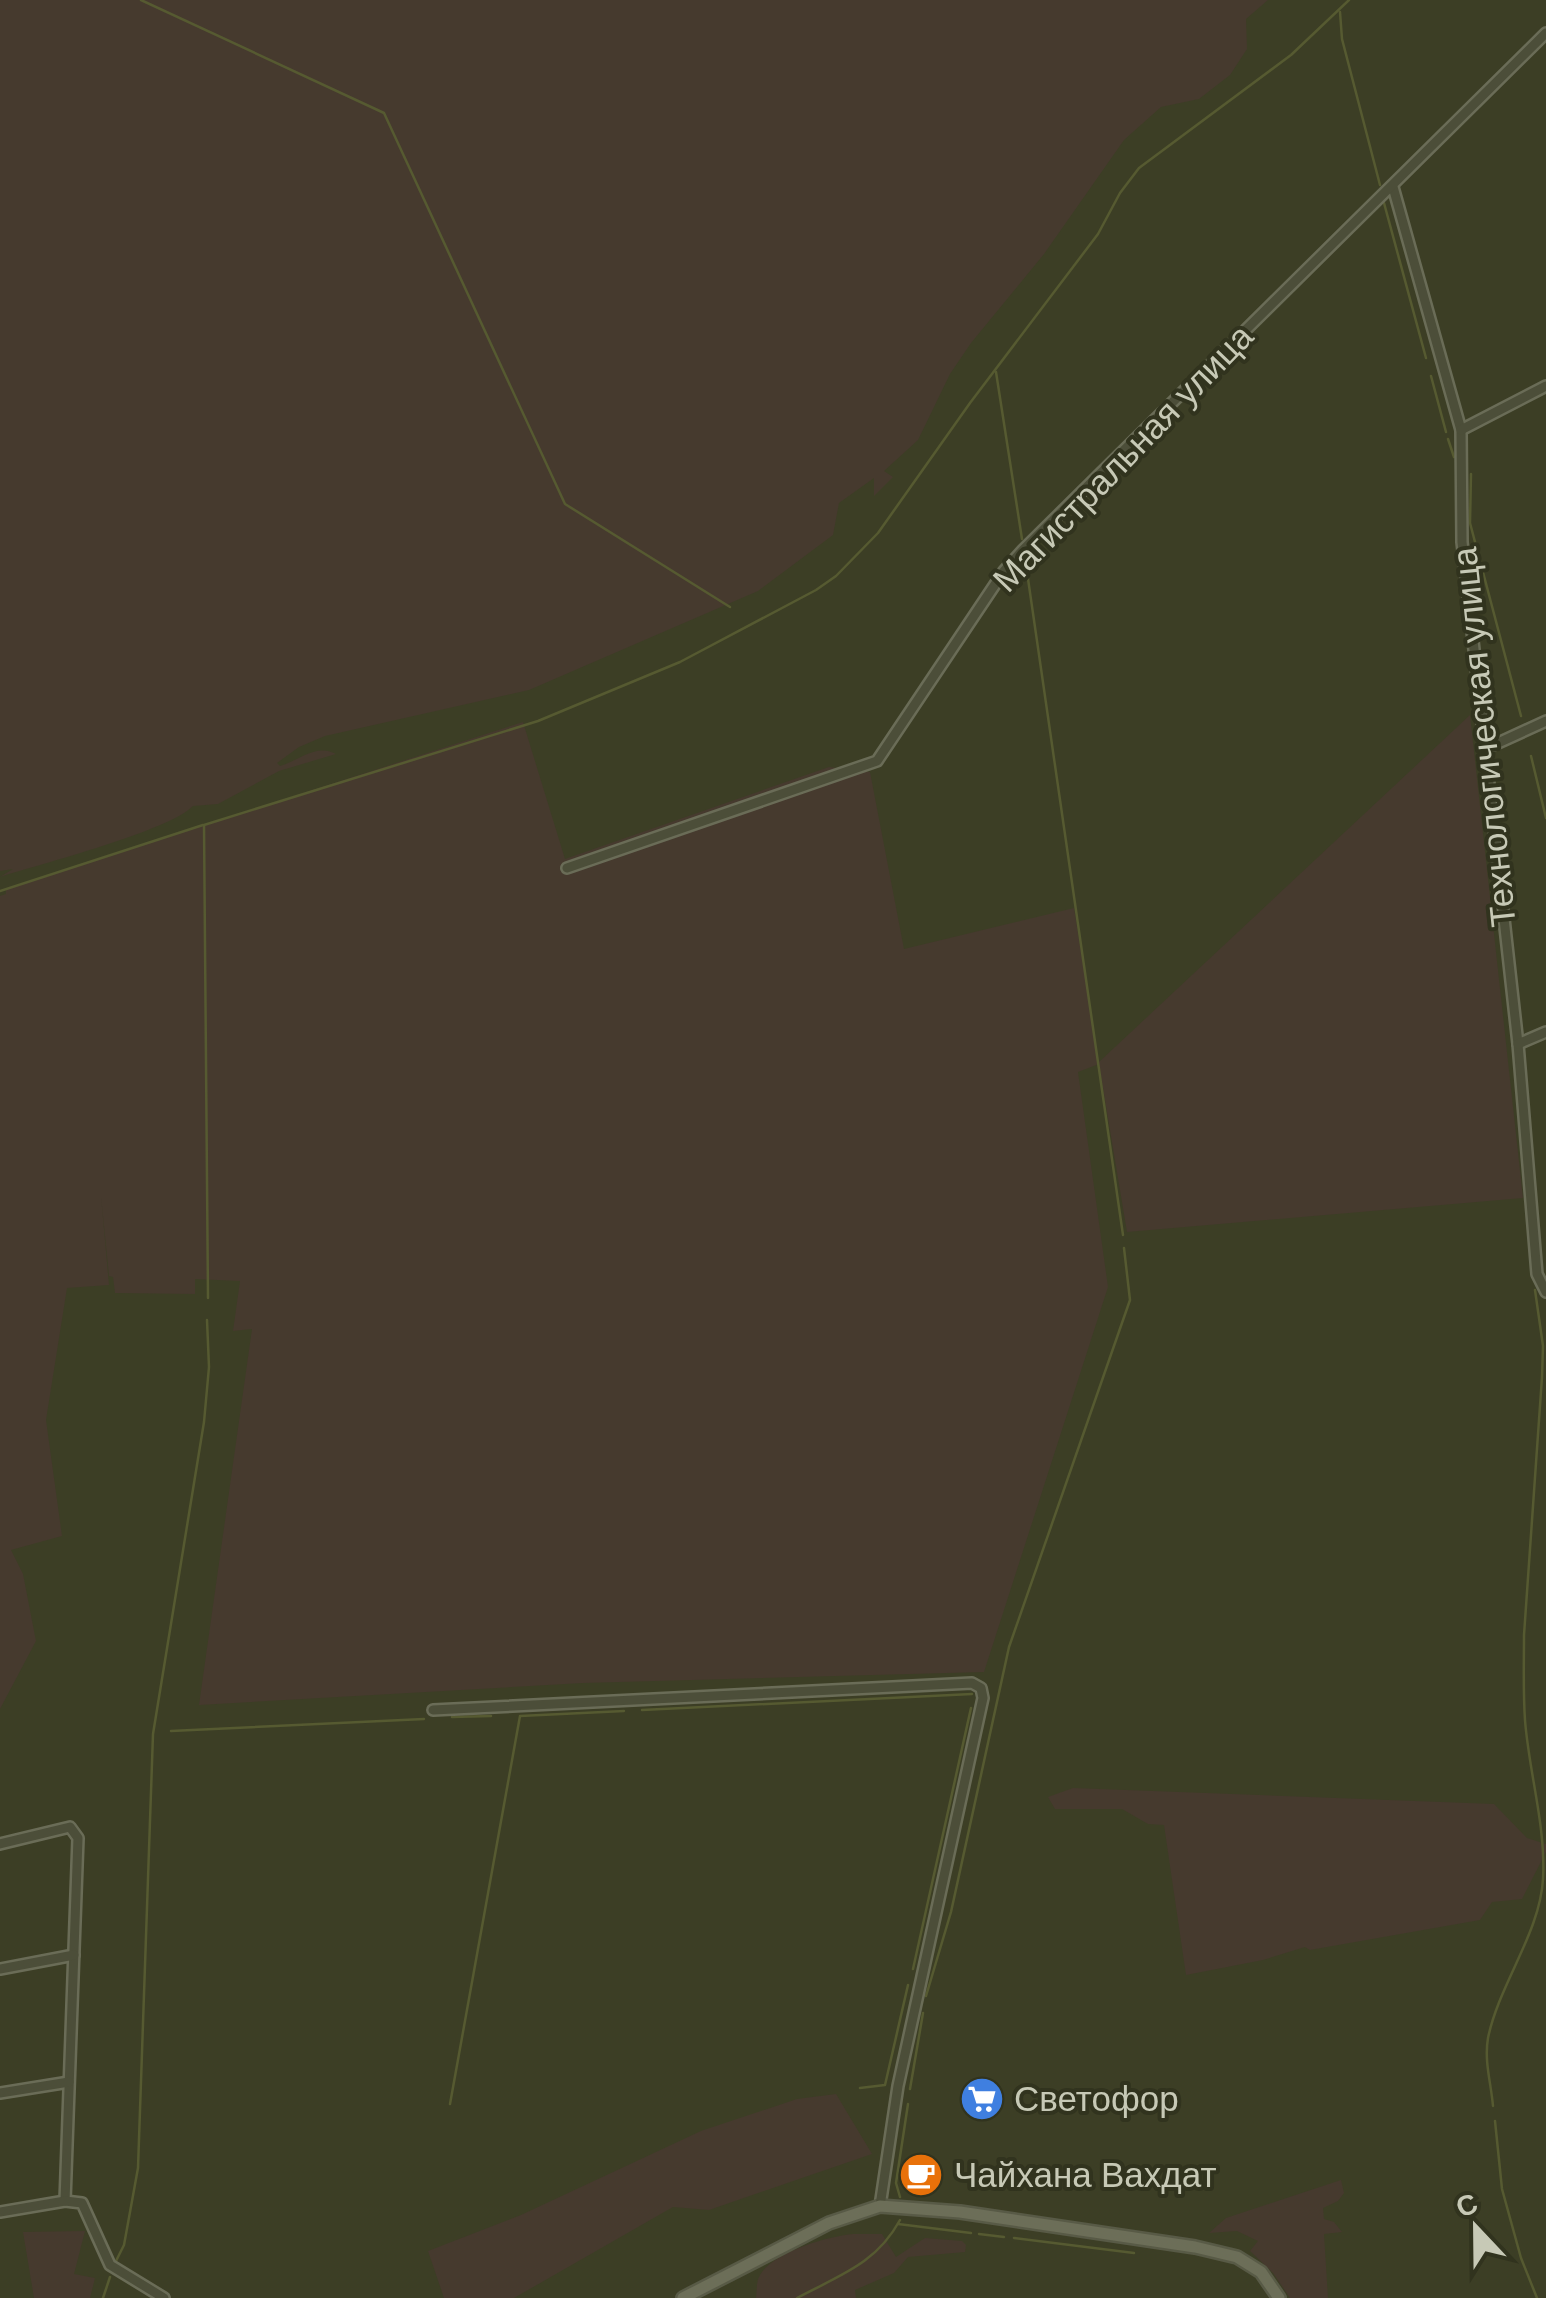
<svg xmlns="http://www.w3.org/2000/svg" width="1546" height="2298" font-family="'DM Sans',sans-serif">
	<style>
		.green { fill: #463a2e }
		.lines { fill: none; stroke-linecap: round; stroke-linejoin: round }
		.stream { stroke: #565a31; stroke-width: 2.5 }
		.minor-casing { stroke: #6a6c57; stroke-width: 14 }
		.major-casing { stroke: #585a46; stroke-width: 16 }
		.minor { stroke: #4c4e39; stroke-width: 9 }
		.major { stroke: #6c6e58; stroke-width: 11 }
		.labels { text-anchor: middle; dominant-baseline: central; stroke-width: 8; stroke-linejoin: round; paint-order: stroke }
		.street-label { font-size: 35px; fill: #c7c9b6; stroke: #31331e }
		.poi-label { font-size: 35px; fill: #c7c9b6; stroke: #31331e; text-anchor: start }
	</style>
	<rect width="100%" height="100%" fill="#3c3e25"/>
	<g class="green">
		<path d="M0,0H1268L1246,19L1247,49L1230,75L1199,99L1161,107L1124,140L1044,254L971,343L950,374L918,440L884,471L893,477L874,496V478L839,503L833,535L758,591L529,690L325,736L299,747L277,763L280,766C300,760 316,743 336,754L279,771L218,804L193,806C169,831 40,864 0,877L13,869L0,871Z"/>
		<polygon points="1470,715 1523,1198 1127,1232 1099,1064 1078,1072 1108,1287 984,1672 583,1683 199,1705 252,1329 233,1331 240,1281 195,1279 195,1294 115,1293 113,1277 109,1276 101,1196 109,1285 67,1288 46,1420 62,1536 11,1550 23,1574 36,1641 0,1709 0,896 6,894 6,889 523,722 565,859 829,767 870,772 904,949 1074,908 1099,1062"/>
		<polygon points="1073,1788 1494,1804 1527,1838 1546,1844 1546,1852 1522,1899 1492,1902 1480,1920 1310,1950 1305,1947 1263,1960 1186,1975 1164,1825 1148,1824 1122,1809 1055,1809 1048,1797"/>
		<polygon points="836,2094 872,2154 709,2210 673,2207 514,2298 444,2298 428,2251 521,2215 701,2131 797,2099"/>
		<polygon points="1341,2180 1344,2193 1338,2201 1323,2208 1324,2219 1334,2222 1342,2232 1324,2234 1328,2298 1290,2298 1273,2273 1250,2251 1258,2241 1237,2231 1209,2233 1226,2218"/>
		<polygon points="85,2231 74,2274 95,2278 90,2298 34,2298 23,2232"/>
		<path d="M853,2234H882L896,2257L925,2238L962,2241L966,2245L965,2252L908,2257L894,2273L855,2290L856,2298H756C757,2291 756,2281 760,2275C773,2252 829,2236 853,2234Z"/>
	</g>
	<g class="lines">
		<g class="stream">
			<polyline points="141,0 384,113 565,504 730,607"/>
			<polyline points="1340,12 1342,39 1380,185"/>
			<polyline points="1384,203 1426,358"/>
			<polyline points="996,372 1022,539"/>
			<polyline points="1431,376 1446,432"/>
			<polyline points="1448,439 1454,457"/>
			<polyline points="1471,474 1470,523 1521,716"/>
			<polyline points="1026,565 1123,1235"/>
			<polyline points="1531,756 1546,818"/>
			<polyline points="0,891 203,825"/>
			<polyline points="208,1298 204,825 538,721 680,662 816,590 836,576 878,533 970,403 1098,234 1120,193 1139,168 1291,55 1349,0"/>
			<polyline points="642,1710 972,1694"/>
			<polyline points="452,1717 491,1716"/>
			<polyline points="171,1731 424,1719"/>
			<polyline points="913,1969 971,1708"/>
			<polyline points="926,1996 951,1912 1009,1647 1130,1300 1124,1248"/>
			<polyline points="860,2088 885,2085 908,1985"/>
			<polyline points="910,2089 923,2013"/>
			<polyline points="450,2104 520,1716 624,1711"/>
			<path d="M1493,2106C1491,2083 1484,2061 1488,2038C1499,1984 1540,1933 1543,1879C1546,1826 1529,1773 1525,1720C1523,1692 1524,1663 1524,1635L1542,1377L1543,1346L1535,1290"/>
			<polyline points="1495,2121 1502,2189 1521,2258 1537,2298"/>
			<polyline points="900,2197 896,2183 908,2104"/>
			<polyline points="898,2224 971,2233"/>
			<polyline points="979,2234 1004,2237"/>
			<polyline points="1014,2238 1134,2253"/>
			<polyline points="116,2261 124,2245 138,2168 153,1734 204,1422 209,1367 207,1320"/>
			<polyline points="103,2298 110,2277"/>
			<path d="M797,2298C840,2275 876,2264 900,2220"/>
		</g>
		<g class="minor-casing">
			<g id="minor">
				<polyline points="1393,187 1461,430 1462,542 1518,1044 1537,1274 1546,1292"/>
				<polyline points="1461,430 1546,386"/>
				<polyline points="1485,749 1546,721"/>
				<polyline points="567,868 877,761 1004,571 1023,550 1546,33"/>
				<polyline points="1518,1044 1546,1032"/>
				<polyline points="433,1710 972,1683 981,1688 983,1698 898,2086 880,2206"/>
				<polyline points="0,1844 70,1827 78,1838 65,2201"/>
				<polyline points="0,1969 74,1955"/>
				<polyline points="0,2093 69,2082"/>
				<polyline points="0,2212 65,2201 82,2203 110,2265 164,2298"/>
			</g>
		</g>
		<g class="major-casing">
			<polyline id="major" points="683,2298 829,2223 880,2206 960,2212 1195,2247 1237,2257 1261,2272 1279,2298"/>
		</g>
		<use href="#minor" class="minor"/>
		<use href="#major" class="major"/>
	</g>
	<defs>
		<g id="supermarket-disc" transform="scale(2.25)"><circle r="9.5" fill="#3f7fe0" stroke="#31331e"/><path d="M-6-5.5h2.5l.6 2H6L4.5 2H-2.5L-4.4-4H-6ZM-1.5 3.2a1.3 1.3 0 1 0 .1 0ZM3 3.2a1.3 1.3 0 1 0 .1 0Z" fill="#fff"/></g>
		<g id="cafe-disc" transform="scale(2.25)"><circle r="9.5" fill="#e8710a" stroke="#31331e"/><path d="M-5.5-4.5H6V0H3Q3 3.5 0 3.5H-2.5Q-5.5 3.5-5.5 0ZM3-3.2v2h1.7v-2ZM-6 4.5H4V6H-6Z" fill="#fff"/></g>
	</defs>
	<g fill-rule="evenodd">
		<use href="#supermarket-disc" x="982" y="2099"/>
		<use href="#cafe-disc" x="921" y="2175"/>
	</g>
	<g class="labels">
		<g class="street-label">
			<text transform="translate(1123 458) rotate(-46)">Магистральная улица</text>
			<text transform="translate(1484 737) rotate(-96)">Технологическая улица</text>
		</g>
		<g class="poi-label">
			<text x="1014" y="2099">Светофор</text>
			<text x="954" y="2175">Чайхана Вахдат</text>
		</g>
	</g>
	<g transform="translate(1476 2228) rotate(338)" stroke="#31331e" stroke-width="8" paint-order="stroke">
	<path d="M0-8L18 38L0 25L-18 38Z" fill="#c7c9b6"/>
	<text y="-15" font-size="28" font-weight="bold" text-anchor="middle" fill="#c7c9b6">С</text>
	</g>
</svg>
